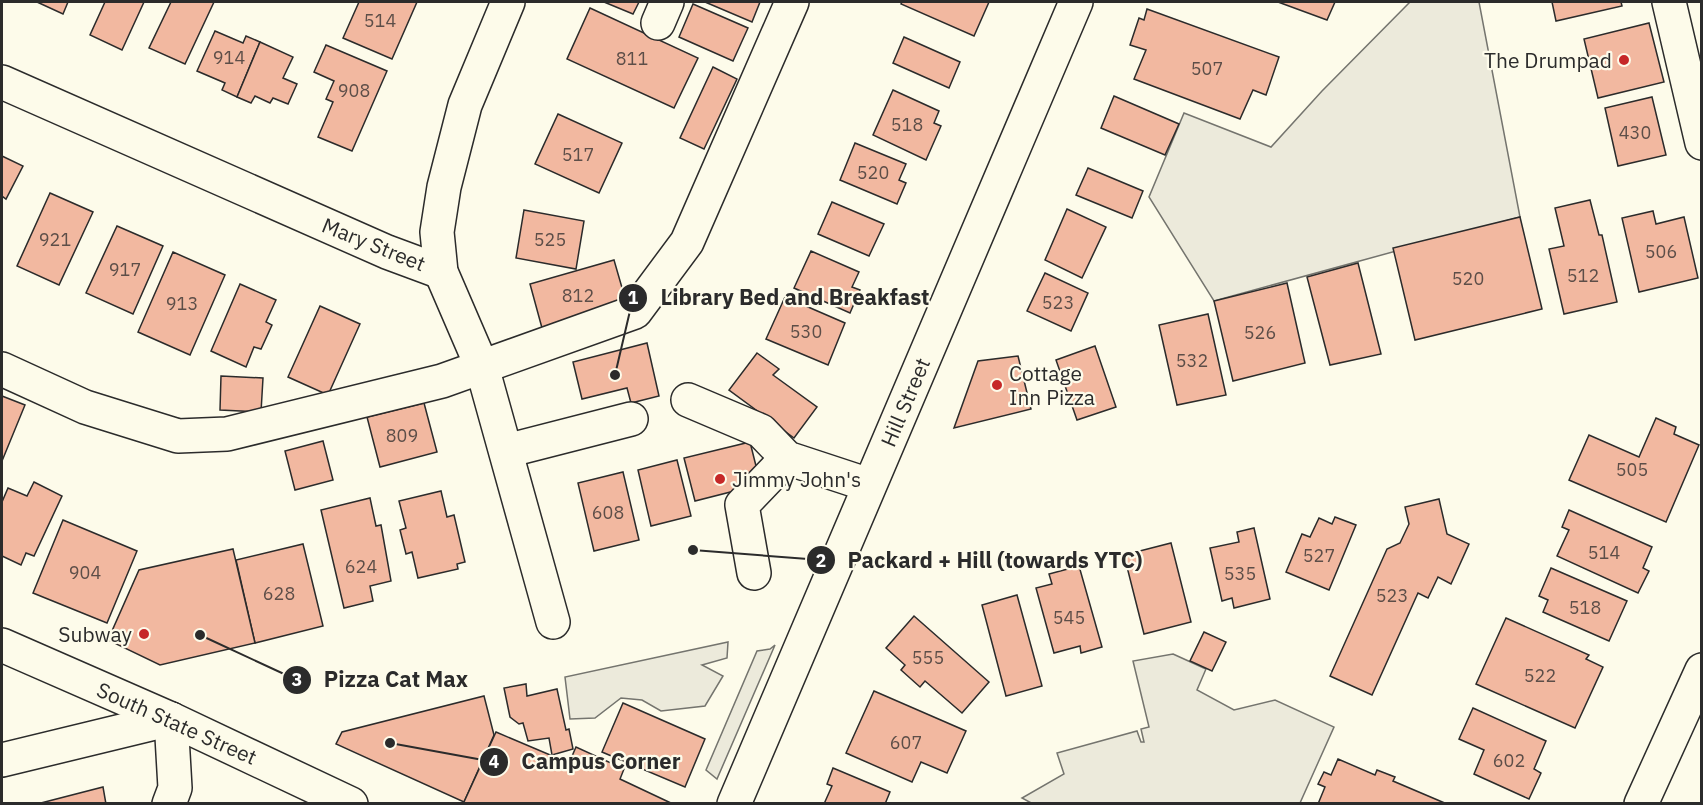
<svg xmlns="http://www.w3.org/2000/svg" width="1703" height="805" font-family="'IBM Plex Sans',sans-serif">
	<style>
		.parking { fill: #eceadb; stroke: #74746e; stroke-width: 1.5 }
		.building { fill: #f2b8a0; stroke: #2b2b2b; stroke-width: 1.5 }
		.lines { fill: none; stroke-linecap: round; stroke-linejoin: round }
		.minor-casing { stroke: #2b2b2b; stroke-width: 36 }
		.major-casing { stroke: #2b2b2b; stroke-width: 36 }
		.minor { stroke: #fdfbea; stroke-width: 33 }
		.major { stroke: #fdfbea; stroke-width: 33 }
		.poi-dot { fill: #c62828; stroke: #fdfbea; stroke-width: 2 }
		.labels { text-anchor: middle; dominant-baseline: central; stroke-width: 4.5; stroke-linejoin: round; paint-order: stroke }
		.number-label { font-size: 18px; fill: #5d4e48 }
		.poi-label { font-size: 21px; fill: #2b2b2b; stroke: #fdfbea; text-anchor: end }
		.street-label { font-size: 21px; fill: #2b2b2b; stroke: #fdfbea }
		.leader { fill: none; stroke: #2b2b2b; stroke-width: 2 }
		.callout-dot { fill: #2b2b2b; stroke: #fdfbea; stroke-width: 2 }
		.mark-label { font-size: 18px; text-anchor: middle; font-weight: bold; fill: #fff }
		.callout-label { font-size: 22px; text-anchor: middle; font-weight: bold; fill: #2b2b2b; stroke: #fdfbea; stroke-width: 4.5; stroke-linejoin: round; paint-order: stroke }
	</style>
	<rect width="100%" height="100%" fill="#fdfbea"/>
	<g class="parking">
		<polygon points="1410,2 1479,2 1520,217 1214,301 1149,197 1184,113 1271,147 1322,91"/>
		<polygon points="728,642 727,658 702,665 723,676 705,706 661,711 642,700 621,698 595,718 570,719 565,677"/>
		<polygon points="775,645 717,779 706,770 757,651 770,649"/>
		<polygon points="1173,654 1206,669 1197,690 1234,710 1275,700 1334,727 1300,803 1033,804 1022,798 1064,774 1057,753 1137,731 1141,742 1144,742 1141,729 1149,727 1133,661"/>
	</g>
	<g class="building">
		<polygon points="37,2 68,2 63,14"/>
		<polygon points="105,2 144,2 122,50 90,35"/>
		<polygon points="171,2 214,2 185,64 149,48"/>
		<polygon points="359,2 417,2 392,59 343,38"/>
		<polygon points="604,2 639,2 633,14"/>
		<polygon points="705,2 760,2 752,22"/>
		<polygon points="902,2 989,2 974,36 901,4"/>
		<polygon points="1278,2 1335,2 1327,20"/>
		<polygon points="1552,2 1621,2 1622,6 1556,21"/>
		<polygon points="693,4 748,28 733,61 679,37"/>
		<polygon points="590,8 698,58 674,108 567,59"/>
		<polygon points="1147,9 1279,57 1266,95 1253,90 1240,119 1134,79 1146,50 1130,45 1139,18 1144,20"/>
		<polygon points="1649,23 1664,82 1598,98 1584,39"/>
		<polygon points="215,31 243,43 246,36 260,42 237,97 222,90 225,83 197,71"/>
		<polygon points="904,37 960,62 949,88 893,63"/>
		<polygon points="260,42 293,57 283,78 297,84 288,104 273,98 270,103 255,96 251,103 237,97"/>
		<polygon points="326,45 387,71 352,151 318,137 333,102 326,99 334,81 314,72"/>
		<polygon points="713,67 737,79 704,149 680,138"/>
		<polygon points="893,90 939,111 934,123 941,126 926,160 873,135"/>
		<polygon points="1114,96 1179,124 1165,155 1101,128"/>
		<polygon points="1652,97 1666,155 1618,166 1605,108"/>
		<polygon points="558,114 622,143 599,193 535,164"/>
		<polygon points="855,143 906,164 899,180 906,183 897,204 840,180"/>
		<polygon points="2,156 23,166 6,199 2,196"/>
		<polygon points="1088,168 1143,191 1132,218 1076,195"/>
		<polygon points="50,193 93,212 59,285 17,266"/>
		<polygon points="1590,200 1599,235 1602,235 1617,302 1564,314 1549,249 1564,246 1555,208"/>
		<polygon points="832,202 884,224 869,256 818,234"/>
		<polygon points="1067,209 1106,227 1082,278 1045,260"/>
		<polygon points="524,210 584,221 576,269 516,258"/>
		<polygon points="1653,211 1656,224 1684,217 1698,278 1639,292 1622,218"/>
		<polygon points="1520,217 1542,309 1415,340 1393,248"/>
		<polygon points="117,226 163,246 133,314 86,293"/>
		<polygon points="811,251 859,272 852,287 860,290 850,313 794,288"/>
		<polygon points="173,252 225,275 190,355 138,332"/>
		<polygon points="614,260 627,305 542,328 530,284"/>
		<polygon points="1358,263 1381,354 1330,365 1307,277"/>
		<polygon points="1045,273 1088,293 1071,331 1027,311"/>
		<polygon points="1287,283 1305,363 1233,381 1214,301"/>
		<polygon points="240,284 276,300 266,322 272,325 261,349 254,347 246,367 211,351"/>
		<polygon points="785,297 845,323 828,365 766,339"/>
		<polygon points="320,306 360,324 328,395 288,377"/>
		<polygon points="1208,314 1226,395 1177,405 1159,325"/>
		<polygon points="647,343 659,396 631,403 627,388 582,399 573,362"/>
		<polygon points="1095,346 1116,407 1077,420 1056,360"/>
		<polygon points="757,353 779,369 773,375 817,407 794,438 729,390"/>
		<polygon points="1018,356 1031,409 954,428 978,361"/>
		<polygon points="221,376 263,378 261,412 220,410"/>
		<polygon points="2,396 25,405 2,461"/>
		<polygon points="424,403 437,452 380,467 367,417"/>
		<polygon points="1656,418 1676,427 1674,434 1699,445 1666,522 1569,480 1589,435 1639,457"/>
		<polygon points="323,441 333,480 295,490 285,451"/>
		<polygon points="750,442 757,470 746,488 695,501 684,458"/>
		<polygon points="677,460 691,516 651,526 638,470"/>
		<polygon points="623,472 639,540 594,551 578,483"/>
		<polygon points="34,482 62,496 34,556 26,553 21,565 2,556 2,502 8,488 27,496"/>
		<polygon points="441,491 447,517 454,515 465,562 457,564 458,569 418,578 412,552 406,554 400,530 406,528 399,501"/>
		<polygon points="370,498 376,526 381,525 391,581 370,586 373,601 344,608 321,510"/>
		<polygon points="1439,499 1447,534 1469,544 1451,584 1438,577 1428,598 1418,593 1372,695 1330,676 1387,549 1400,543 1409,524 1405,507"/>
		<polygon points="1569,510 1652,547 1643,568 1649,571 1638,593 1557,556 1569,530 1562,527"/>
		<polygon points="1335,517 1356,525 1329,590 1286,572 1302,534 1310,537 1319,518 1332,524"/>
		<polygon points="63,520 137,551 107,623 33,593"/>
		<polygon points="1254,528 1270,599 1234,608 1232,598 1222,601 1210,548 1239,542 1237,532"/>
		<polygon points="1171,543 1191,622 1144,634 1124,555"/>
		<polygon points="303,544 323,626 255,643 236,560"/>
		<polygon points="233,549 255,643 160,665 108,640 139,570"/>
		<polygon points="1079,566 1102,647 1081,653 1080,646 1054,653 1036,588 1052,584 1049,574"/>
		<polygon points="1551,568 1627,601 1609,641 1543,612 1548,600 1539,596"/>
		<polygon points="1017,595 1042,686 1006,696 982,605"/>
		<polygon points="914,616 989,682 962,713 925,681 920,687 901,670 905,665 886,648"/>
		<polygon points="1506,618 1589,655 1586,659 1603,667 1575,728 1476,684"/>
		<polygon points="1204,632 1226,642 1212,671 1190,661"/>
		<polygon points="526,684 527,696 557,689 566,730 569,729 573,749 552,755 549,738 528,741 523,723 519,724 510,717 504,688"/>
		<polygon points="874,691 966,731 947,773 921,762 912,782 846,753"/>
		<polygon points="484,696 494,735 464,802 336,744 342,732"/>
		<polygon points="623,703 705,739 685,787 602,752"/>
		<polygon points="1473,708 1546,741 1534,769 1541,773 1529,799 1474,774 1484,750 1459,739"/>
		<polygon points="496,732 569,763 576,747 624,769 620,779 673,804 467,804 464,802"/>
		<polygon points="1338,759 1375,775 1377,770 1395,777 1393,781 1447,804 1318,804 1325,787 1318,784 1324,772 1331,775"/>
		<polygon points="833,768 890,792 885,804 824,804 832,786 827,784"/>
		<polygon points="103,787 106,804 37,804"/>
	</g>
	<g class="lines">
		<g class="minor-casing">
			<g id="minor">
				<polyline points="508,2 465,105 444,187 437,232 441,272 482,367 553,622"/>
				<polyline points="1669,2 1702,143"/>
				<polyline points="658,23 667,2"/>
				<polyline points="2,82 387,252 441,272"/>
				<polyline points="2,369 85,407 178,436 227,434 442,381 635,312 687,242 792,2"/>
				<polyline points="688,400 761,431 787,458 869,485"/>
				<polyline points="506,451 631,419"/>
				<polyline points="754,573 742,505 787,458"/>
				<polyline points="169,804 175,788 171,719"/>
				<polyline points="734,804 1076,2"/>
				<polyline points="1641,804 1702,670"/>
			</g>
		</g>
		<g class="major-casing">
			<g id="major">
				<polyline points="2,645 171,719 351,804"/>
				<polyline points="2,760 171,719"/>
			</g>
		</g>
		<use href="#minor" class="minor"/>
		<use href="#major" class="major"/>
	</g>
	<g class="poi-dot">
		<circle cx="1624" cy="60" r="6"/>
		<circle cx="997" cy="385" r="6"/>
		<circle cx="720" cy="479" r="6"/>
		<circle cx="144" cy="634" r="6"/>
	</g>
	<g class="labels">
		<g class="number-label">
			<text x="380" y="20">514</text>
			<text x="229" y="57">914</text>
			<text x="632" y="58">811</text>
			<text x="1207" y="68">507</text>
			<text x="354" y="90">908</text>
			<text x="907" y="124">518</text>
			<text x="1635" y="132">430</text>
			<text x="578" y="154">517</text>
			<text x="873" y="172">520</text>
			<text x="55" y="239">921</text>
			<text x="550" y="239">525</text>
			<text x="1661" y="251">506</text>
			<text x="125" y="269">917</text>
			<text x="1583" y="275">512</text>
			<text x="1468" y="278">520</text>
			<text x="578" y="295">812</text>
			<text x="1058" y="302">523</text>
			<text x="182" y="303">913</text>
			<text x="806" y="331">530</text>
			<text x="1260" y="332">526</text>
			<text x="1192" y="360">532</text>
			<text x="402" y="435">809</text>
			<text x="1632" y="469">505</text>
			<text x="608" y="512">608</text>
			<text x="1604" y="552">514</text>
			<text x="1319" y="555">527</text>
			<text x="361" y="566">624</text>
			<text x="85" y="572">904</text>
			<text x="1240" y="573">535</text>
			<text x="279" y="593">628</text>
			<text x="1392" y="595">523</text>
			<text x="1585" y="607">518</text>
			<text x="1069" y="617">545</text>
			<text x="928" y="657">555</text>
			<text x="1540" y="675">522</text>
			<text x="906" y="742">607</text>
			<text x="1509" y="760">602</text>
		</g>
		<g class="poi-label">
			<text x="1612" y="60">The Drumpad</text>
			<text x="1009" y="373" text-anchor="start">Cottage<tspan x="1009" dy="24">Inn Pizza</tspan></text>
			<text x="732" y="479" text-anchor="start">Jimmy John's</text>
			<text x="132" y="634">Subway</text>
		</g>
		<g class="street-label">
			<text transform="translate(374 244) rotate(22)">Mary Street</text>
			<text transform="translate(905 402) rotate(-67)">Hill Street</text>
			<text transform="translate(177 723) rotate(24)">South State Street</text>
		</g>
	</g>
	<path class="leader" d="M615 375L633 298M693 550L821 560M200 635L297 680M390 743L494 762"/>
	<g class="callout-dot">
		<circle cx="615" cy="375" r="6"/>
		<circle cx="693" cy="550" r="6"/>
		<circle cx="200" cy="635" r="6"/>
		<circle cx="390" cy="743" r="6"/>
		<circle cx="633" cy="298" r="15"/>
		<circle cx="821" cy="560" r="15"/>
		<circle cx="297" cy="680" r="15"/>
		<circle cx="494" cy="762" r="15"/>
	</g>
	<g class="mark-label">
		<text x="633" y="304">1</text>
		<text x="821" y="567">2</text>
		<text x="297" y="686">3</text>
		<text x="494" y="768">4</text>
	</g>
	<g class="callout-label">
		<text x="795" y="305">Library Bed and Breakfast</text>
		<text x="995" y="568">Packard + Hill (towards YTC)</text>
		<text x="396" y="687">Pizza Cat Max</text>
		<text x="601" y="769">Campus Corner</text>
	</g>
	<rect width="1703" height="805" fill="none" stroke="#2b2b2b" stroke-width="6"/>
</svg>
